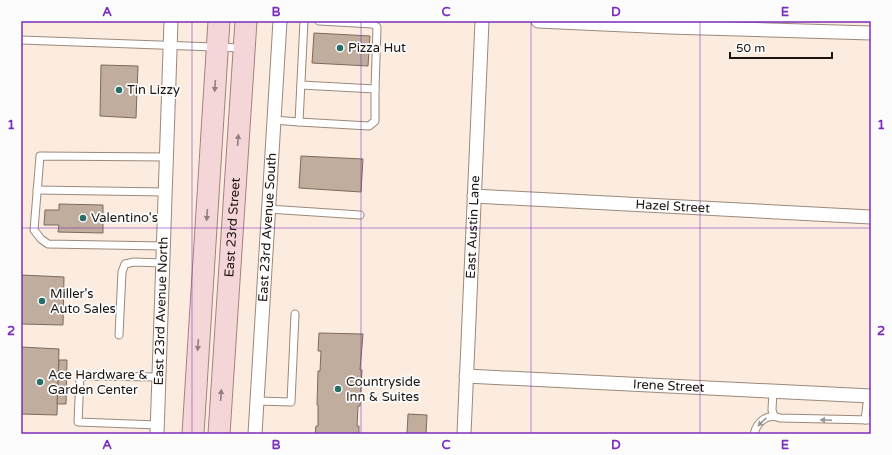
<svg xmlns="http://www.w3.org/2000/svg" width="892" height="455" font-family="'Varela Round',sans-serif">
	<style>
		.building { fill: #c1ad9e; stroke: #7c6a5b }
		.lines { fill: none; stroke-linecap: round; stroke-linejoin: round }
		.lane-casing { stroke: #9b897a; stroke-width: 9 }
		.street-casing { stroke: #9b897a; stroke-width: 15 }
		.primary-casing { stroke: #a58081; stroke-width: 23 }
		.lane { stroke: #fff; stroke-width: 7 }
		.street { stroke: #fff; stroke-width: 13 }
		.primary { stroke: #f5d6d8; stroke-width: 21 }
		.oneway { fill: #937f7e }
		.oneway2 { fill: #999693 }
		.grid { fill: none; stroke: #7b2cbf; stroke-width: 1; stroke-opacity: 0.55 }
		.poi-dot { fill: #276f68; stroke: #fcfcfc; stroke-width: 1.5 }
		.labels { text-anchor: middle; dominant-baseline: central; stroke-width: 3.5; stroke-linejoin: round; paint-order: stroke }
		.poi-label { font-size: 13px; fill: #1c1510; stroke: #fcfcfc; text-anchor: start }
		.street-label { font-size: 13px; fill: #1c1510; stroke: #fcfcfc }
		.neatline { fill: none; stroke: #7b2cbf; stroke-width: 1.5 }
		.grid-label { font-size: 13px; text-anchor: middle; font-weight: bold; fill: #7b2cbf }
	</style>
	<rect width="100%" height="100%" fill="#fcecdf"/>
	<g class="building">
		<polygon points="314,33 370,36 368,66 312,63"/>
		<polygon points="101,65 138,66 136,118 100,116"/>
		<polygon points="301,156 363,159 361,192 299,188"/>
		<polygon points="59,204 103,205 103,233 58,232 59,225 44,225 45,210 59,210"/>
		<polygon points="21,275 64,277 63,325 21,324"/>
		<polygon points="319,333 363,334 360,370 362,370 360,406 358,406 357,426 359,426 359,434 315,434 316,426 318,426 318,405 317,405 318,371 320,371 321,351 318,351"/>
		<polygon points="21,347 59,349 57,415 21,414"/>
		<polygon points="59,360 67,360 66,404 57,404"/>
		<polygon points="408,414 427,415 426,434 407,434"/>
	</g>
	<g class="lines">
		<g class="lane-casing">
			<g id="lane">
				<polyline points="21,40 242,48"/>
				<polyline points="301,85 375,89"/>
				<polyline points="274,120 299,122 304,21"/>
				<polyline points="299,122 369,126 375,121 375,89 377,27 373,24 319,21"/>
				<polyline points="37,190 165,192"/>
				<polyline points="268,209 360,215"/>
				<polyline points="163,246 48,244 41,239 34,230 40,156 166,157"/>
				<polyline points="119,335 122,272 125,264 134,262 162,263"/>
				<polyline points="773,391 772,410 774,416"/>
				<polyline points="257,401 291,402 295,314"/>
				<polyline points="865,420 868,396"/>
				<polyline points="157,425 78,422 80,376 159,377"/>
				<path d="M754,434C757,422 767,413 780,418L871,420"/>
			</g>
		</g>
		<g class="street-casing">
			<g id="street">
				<polyline points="538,21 669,27 871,33"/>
				<path id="s1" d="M474,196L871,217"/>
				<path id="s2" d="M466,376L871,396"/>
				<path id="s3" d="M157,434L171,21"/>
				<path id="s4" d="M255,434L280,21"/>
				<path id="s5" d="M464,434L482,21"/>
			</g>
		</g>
		<g class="primary-casing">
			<g id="primary">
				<polyline points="193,434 219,21"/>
				<path id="s6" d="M219,434L246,21"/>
			</g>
		</g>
		<use href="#lane" class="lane"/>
		<use href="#street" class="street"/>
		<use href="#primary" class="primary"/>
	</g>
	<defs><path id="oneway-solid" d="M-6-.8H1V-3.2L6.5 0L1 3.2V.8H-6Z"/></defs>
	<g class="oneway">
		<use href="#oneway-solid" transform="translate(215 86) rotate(94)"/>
		<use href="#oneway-solid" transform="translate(238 140) rotate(-86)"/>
		<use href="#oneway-solid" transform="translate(207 215) rotate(94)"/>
		<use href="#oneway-solid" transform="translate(198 345) rotate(94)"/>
		<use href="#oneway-solid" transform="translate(221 395) rotate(-86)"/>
	</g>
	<g class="oneway2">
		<use href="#oneway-solid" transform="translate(826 420) rotate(-178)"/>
		<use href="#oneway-solid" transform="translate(762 422) rotate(137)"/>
	</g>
	<path class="grid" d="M192,21V434M361,21V434M531,21V434M700,21V434M21,228H871"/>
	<g class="poi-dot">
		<circle cx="340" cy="48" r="4"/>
		<circle cx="119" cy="90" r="4"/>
		<circle cx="83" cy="218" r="4"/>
		<circle cx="42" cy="301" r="4"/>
		<circle cx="40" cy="382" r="4"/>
		<circle cx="338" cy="389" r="4"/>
	</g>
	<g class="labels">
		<g class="poi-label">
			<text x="348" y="48">Pizza Hut</text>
			<text x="127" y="90">Tin Lizzy</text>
			<text x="91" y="218">Valentino's</text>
			<text x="50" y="294">Miller's<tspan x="50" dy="15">Auto Sales</tspan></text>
			<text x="48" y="375">Ace Hardware &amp;<tspan x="48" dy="15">Garden Center</tspan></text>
			<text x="346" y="382">Countryside<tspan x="346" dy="15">Inn &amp; Suites</tspan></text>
		</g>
		<g class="street-label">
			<text stroke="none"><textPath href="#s1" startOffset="199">Hazel Street</textPath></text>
			<text stroke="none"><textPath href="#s6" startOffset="207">East 23rd Street</textPath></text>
			<text stroke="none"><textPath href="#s4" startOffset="207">East 23rd Avenue South</textPath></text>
			<text stroke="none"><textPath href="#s5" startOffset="207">East Austin Lane</textPath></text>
			<text stroke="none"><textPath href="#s3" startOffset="123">East 23rd Avenue North</textPath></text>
			<text stroke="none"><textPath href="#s2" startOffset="203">Irene Street</textPath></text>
		</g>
	</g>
	<rect width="892" height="455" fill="none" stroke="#fcfcfc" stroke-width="44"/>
	<path d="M730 52v6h102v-6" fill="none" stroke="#1c1510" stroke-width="2"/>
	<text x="736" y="52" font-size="12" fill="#1c1510" stroke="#fcfcfc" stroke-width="3" paint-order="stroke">50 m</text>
	<rect x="22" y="22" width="848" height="411" class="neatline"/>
	<g class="grid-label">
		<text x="107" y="16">A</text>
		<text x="276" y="16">B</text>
		<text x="446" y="16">C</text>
		<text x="616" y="16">D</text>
		<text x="785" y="16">E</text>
		<text x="11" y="129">1</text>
		<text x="881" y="129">1</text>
		<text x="11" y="335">2</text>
		<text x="881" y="335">2</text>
		<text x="107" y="449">A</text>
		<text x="276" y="449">B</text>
		<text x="446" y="449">C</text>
		<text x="616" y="449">D</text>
		<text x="785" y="449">E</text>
	</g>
</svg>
